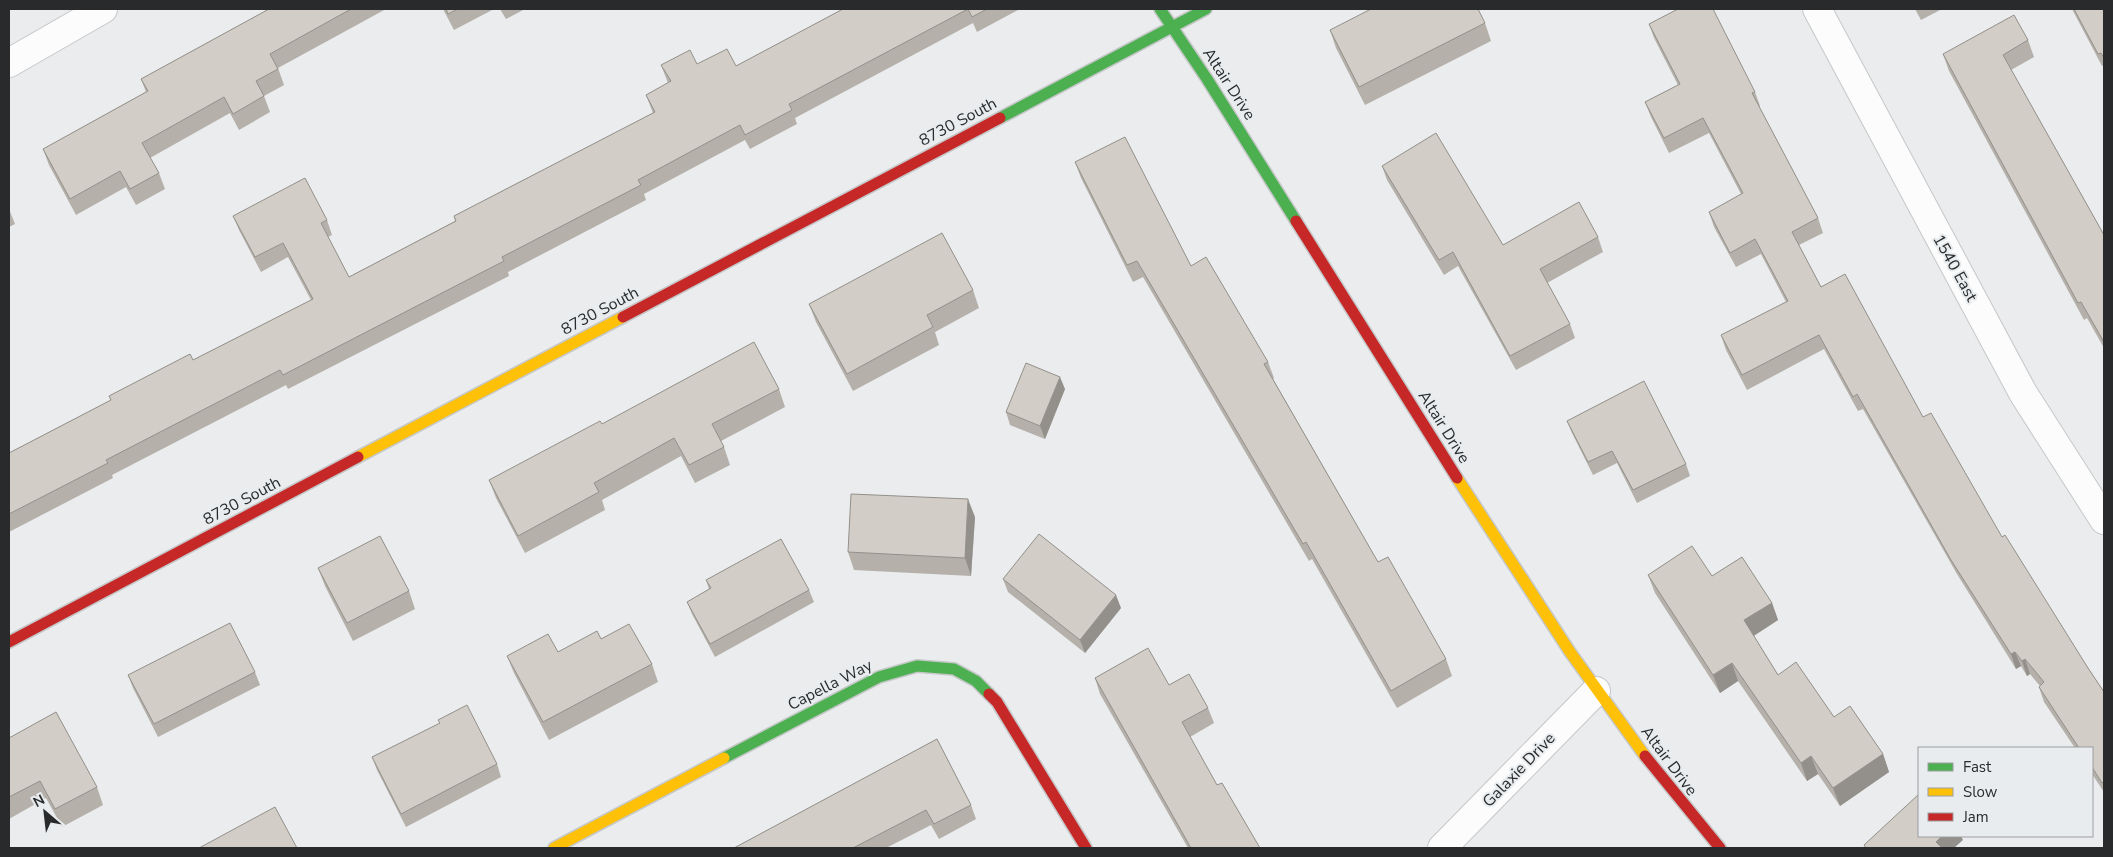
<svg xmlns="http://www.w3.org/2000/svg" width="2113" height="857" font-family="'Nunito Sans',sans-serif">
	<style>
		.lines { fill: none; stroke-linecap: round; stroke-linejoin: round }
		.street-casing { stroke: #c5c7c8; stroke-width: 30 }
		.fast-casing { stroke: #c5c7c8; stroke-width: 14 }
		.slow-casing { stroke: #c5c7c8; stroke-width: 14 }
		.jam-casing { stroke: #c5c7c8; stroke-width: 14 }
		.street { stroke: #fcfcfc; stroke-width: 28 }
		.fast { stroke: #4caf50; stroke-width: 11 }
		.slow { stroke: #ffc107; stroke-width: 11 }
		.jam { stroke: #c62828; stroke-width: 11 }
		.wall { fill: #b5b0aa }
		.shaded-wall { fill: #93908b }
		.building { fill: #d2cdc6; stroke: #93908b }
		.labels { text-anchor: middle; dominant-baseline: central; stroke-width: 4; stroke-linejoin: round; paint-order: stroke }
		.street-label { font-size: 16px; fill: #292a2b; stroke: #e9ecef }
	</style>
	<rect width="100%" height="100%" fill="#eaecee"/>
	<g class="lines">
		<g class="street-casing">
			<g id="street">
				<polyline points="1817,9 2023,393 2104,520"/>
				<polyline points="9,63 103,9"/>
				<polyline points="1442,848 1596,691"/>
			</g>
		</g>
		<g class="fast-casing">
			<g id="fast">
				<polyline points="1160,9 1207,79 1296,221"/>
				<polyline points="1000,118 1206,9"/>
				<polyline points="724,758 879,677 917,666 954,669 976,681 989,694"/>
			</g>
		</g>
		<g class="slow-casing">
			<g id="slow">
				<polyline points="358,457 623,317"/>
				<polyline points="1457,478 1570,652 1645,756"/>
				<polyline points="554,848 724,758"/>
			</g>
		</g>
		<g class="jam-casing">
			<g id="jam">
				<polyline points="1296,221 1457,478"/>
				<polyline points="623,317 1000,118"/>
				<polyline points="9,642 358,457"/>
				<polyline points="989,694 997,702 1086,848"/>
				<polyline points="1645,756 1720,848"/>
			</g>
		</g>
		<use href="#street" class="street"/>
		<use href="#fast" class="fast"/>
		<use href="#slow" class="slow"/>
		<use href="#jam" class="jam"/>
	</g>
	<g class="wall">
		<polygon points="269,9 386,9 278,68 284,85 264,96 270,112 239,130 230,113 150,158 159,173 165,189 136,205 126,187 76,215 49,165 43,149 146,92 141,79"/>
		<polygon points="443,9 494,9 454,30"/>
		<polygon points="500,9 525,9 506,19"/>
		<polygon points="843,9 1020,9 977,32 973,23 795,118 797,124 750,149 745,140 644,194 646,200 508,272 509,276 288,389 286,385 112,475 113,478 9,532 9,453 111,400 109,396 193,360 311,300 288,257 261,272 239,230 233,216 327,220 332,235 328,237 349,277 455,221 454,216 653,113 646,95 668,83 661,65 697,64 736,66"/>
		<polygon points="1915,9 1942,9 1921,20"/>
		<polygon points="2072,9 2104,9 2104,65 2102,66"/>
		<polygon points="1485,23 1491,41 1365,105 1336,48 1330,30"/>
		<polygon points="1649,24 1755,92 1760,106 1759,107 1818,218 1823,233 1799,245 1821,287 1923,417 2002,537 2104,692 2104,792 2092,774 2092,748 2075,748 2044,702 2039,687 2040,686 2030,674 2027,676 2021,666 2016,669 1957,574 1863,409 1858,411 1824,349 1747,390 1726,350 1721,335 1786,302 1761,254 1736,267 1714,227 1709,212 1741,194 1709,133 1669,153 1651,117 1645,102 1678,85 1654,38"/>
		<polygon points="2028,40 2034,57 2011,70 2104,235 2104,348 2087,318 2084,320 1949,71 1943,54"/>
		<polygon points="1075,162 1191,266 1268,362 1274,378 1273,379 1378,562 1446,659 1452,676 1397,708 1312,559 1309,561 1143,277 1133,282 1081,178"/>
		<polygon points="1382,166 1503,245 1598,237 1603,252 1547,283 1570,324 1575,338 1516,370 1458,266 1444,275 1387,180"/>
		<polygon points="9,209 15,224 9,227"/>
		<polygon points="973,290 979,308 935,332 939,345 853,391 816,322 809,304"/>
		<polygon points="779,389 785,407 721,441 724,447 730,465 695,483 681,456 602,500 605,510 525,553 496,498 489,480 602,424"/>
		<polygon points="1065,389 1045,439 1010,425 1006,412"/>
		<polygon points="1567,421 1686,464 1690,476 1637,503 1617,463 1593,475 1572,433"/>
		<polygon points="975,517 971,576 854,570 848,552"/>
		<polygon points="318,568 409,591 415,609 353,641 325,586"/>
		<polygon points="1648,575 1712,576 1772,603 1778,620 1754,636 1778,675 1883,754 1889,772 1840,806 1818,774 1807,781 1738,681 1720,693 1655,593"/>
		<polygon points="1003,579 1121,608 1085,653 1008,592"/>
		<polygon points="706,580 809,590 814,602 715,657 692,614 687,602 709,589"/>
		<polygon points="601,639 652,664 658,682 549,740 514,673 507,656 558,652"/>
		<polygon points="255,672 260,685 158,737 133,688 128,675"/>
		<polygon points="1095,678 1169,685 1208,708 1214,723 1190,737 1217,785 1260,848 1188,848 1100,694"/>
		<polygon points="440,723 497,764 501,777 406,827 377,770 372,757"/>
		<polygon points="9,738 97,787 103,805 62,827 46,798 9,819"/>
		<polygon points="937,739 971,805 976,819 939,839 931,825 886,848 734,848"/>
	</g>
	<g class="shaded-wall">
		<polygon points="1060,377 1065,389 1045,439 1040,426"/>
		<polygon points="968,499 975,517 971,576 965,558"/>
		<polygon points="1116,595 1121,608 1085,653 1080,640"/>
		<polygon points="1772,603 1778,620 1750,638 1744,620"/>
		<polygon points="2015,652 2021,666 2016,669 2011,654"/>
		<polygon points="2025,659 2030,674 2027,676 2022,661"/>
		<polygon points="1732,663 1738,681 1720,693 1713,675"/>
		<polygon points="1883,754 1889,772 1840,806 1833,788"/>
		<polygon points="1811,756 1818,774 1807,781 1801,763"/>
		<polygon points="1942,836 1961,836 1963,840 1954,848 1938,848 1936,842"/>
	</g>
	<g class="building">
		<polygon points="269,9 351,9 270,54 278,69 256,81 264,96 233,114 224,97 142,143 159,173 130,189 120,171 70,199 43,149 148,91 141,79"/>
		<polygon points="446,9 458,9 448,14"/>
		<polygon points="843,9 987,9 972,17 968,9 789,104 792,110 745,135 740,125 638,180 641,185 502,257 504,261 283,375 280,370 106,460 108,463 9,514 9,453 111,400 109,396 190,354 193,360 313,299 283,243 255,257 233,216 305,178 327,220 321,223 349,277 456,221 454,216 655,112 646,95 671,81 661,65 690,50 697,64 727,49 736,66"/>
		<polygon points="1371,9 1478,9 1485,23 1359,87 1330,30"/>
		<polygon points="1678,9 1713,9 1755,92 1752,93 1818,218 1792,232 1821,287 1845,274 1923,417 1931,413 2002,537 2005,535 2088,668 2104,692 2104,781 2102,783 2092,767 2092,748 2079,748 2039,687 2044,682 2025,659 2022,661 2015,652 2011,654 1951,560 1857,394 1853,397 1819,335 1742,375 1721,335 1788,301 1755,239 1730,253 1709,212 1743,193 1703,118 1664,138 1645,102 1680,84 1649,24"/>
		<polygon points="2074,9 2104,9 2104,58 2101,53 2098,54"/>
		<polygon points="2014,15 2028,40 2003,55 2104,235 2104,342 2081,302 2078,303 1943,54"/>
		<polygon points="1436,133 1503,245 1579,202 1598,237 1540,269 1570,324 1510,356 1453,252 1439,260 1382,166"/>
		<polygon points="1125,137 1191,266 1206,257 1268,362 1264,364 1378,562 1388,557 1446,659 1391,691 1306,542 1303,544 1137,261 1127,265 1075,162"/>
		<polygon points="942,233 973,290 927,315 933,327 847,374 809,304"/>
		<polygon points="754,342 779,389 712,424 724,447 689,465 674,438 594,483 599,492 518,536 489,480 600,421 602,424"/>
		<polygon points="1026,363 1060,377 1040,426 1006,412"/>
		<polygon points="1644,381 1686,464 1633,490 1612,451 1588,462 1567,421"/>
		<polygon points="851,494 968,499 965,558 848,552"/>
		<polygon points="1039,534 1116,595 1080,640 1003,579"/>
		<polygon points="380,536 409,591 347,623 318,568"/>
		<polygon points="781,539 809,590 710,644 687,602 711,588 706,580"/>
		<polygon points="1692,546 1712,576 1742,557 1772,603 1744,620 1778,675 1796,662 1834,717 1850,706 1883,754 1833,788 1811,756 1801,763 1732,663 1713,675 1648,575"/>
		<polygon points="230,623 255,672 154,724 128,675"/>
		<polygon points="629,624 652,664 543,722 507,656 548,634 558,652 597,631 601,639"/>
		<polygon points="1148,648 1169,685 1189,674 1208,708 1182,722 1217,785 1222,783 1260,848 1191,848 1095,678"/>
		<polygon points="467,705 497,764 401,814 372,757 440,723 438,720"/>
		<polygon points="56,712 97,787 55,809 40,781 9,797 9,738"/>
		<polygon points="937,739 971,805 934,824 926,810 853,848 734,848"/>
		<polygon points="1919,794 1919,836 1942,836 1936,842 1942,848 1866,848 1864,845"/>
		<polygon points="275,807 297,848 199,848"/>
	</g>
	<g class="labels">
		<g class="street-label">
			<text transform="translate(1229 84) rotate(57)">Altair Drive</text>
			<text transform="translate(958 122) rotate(-28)">8730 South</text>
			<text transform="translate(1955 268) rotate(61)">1540 East</text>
			<text transform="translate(600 311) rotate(-28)">8730 South</text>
			<text transform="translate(1444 427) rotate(58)">Altair Drive</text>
			<text transform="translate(242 501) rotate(-28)">8730 South</text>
			<text transform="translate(830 685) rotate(-27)">Capella Way</text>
			<text transform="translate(1669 761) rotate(53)">Altair Drive</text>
			<text transform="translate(1519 770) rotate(-46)">Galaxie Drive</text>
		</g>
	</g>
	<rect width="2113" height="857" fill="none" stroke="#292a2b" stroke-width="20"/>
	<rect x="1918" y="747" width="175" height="90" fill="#e9ecef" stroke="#9c9ea1"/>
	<rect x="1928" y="763" width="25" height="8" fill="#4caf50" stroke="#9c9ea1"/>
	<text x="1963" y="772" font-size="15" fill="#292a2b">Fast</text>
	<rect x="1928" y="788" width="25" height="8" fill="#ffc107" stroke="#9c9ea1"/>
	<text x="1963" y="797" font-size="15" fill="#292a2b">Slow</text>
	<rect x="1928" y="813" width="25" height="8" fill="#c62828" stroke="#9c9ea1"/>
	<text x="1963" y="822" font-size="15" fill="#292a2b">Jam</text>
	<g transform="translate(45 812) rotate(332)" stroke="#e9ecef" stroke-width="4" paint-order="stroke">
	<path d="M0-4L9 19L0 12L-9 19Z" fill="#292a2b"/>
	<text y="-8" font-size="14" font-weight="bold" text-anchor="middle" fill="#292a2b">N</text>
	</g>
</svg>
